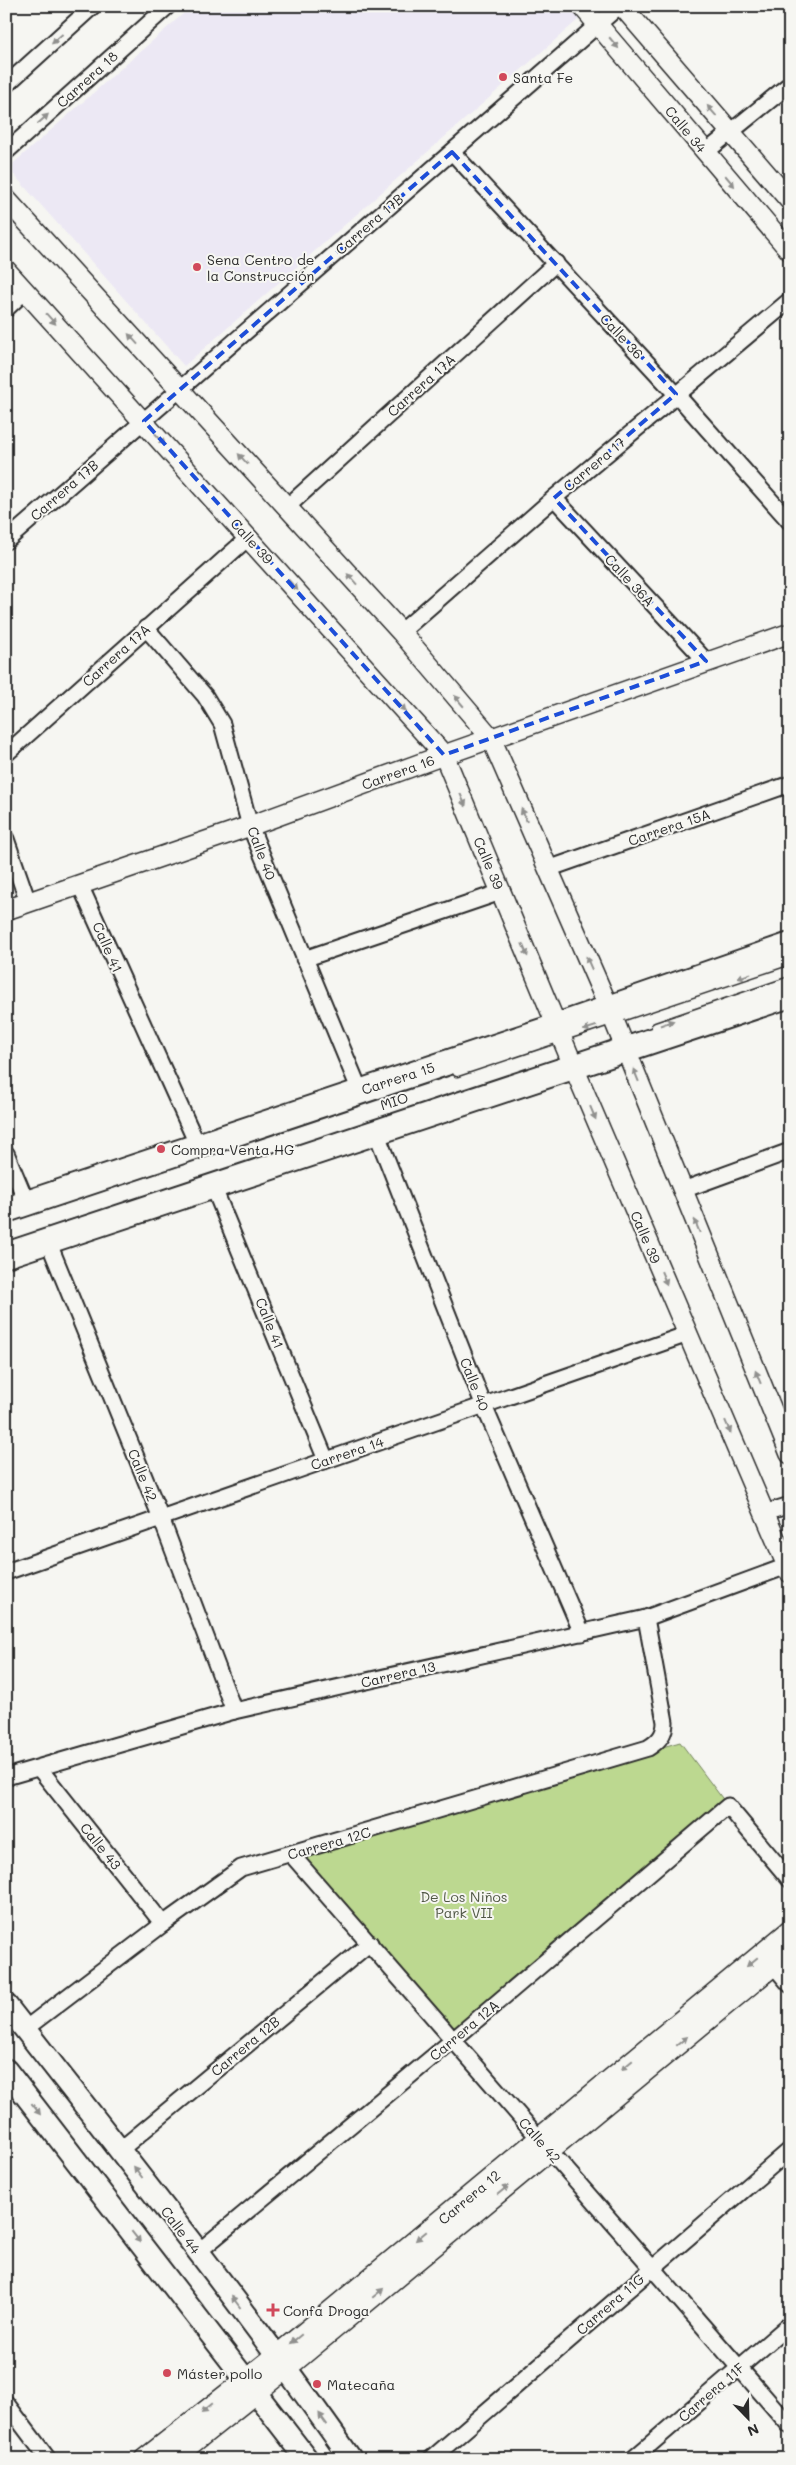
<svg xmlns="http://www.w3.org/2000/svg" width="796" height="2465" font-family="Mali,sans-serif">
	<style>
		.built { fill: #ece8f4 }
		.green { fill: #bcd890; stroke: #74825e }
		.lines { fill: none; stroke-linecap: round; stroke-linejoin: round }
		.service-casing { stroke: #2b2b2b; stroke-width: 11 }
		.minor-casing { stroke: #2b2b2b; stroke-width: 19 }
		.tertiary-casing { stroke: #2b2b2b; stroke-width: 22 }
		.secondary-casing { stroke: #2b2b2b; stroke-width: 25 }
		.primary-casing { stroke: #2b2b2b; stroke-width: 28 }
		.service { stroke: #f6f6f2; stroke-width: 8 }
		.minor { stroke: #f6f6f2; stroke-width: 15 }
		.tertiary { stroke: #f6f6f2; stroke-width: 19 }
		.secondary { stroke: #f6f6f2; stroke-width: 21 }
		.primary { stroke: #f6f6f2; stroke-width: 24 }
		.oneway { fill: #90908e }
		.marked { fill: none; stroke: #1d4ed8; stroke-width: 4; stroke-dasharray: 10 6; stroke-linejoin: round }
		.poi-dot { fill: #d1495b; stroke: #f6f6f2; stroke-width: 2 }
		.labels { text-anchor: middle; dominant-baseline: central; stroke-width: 4; stroke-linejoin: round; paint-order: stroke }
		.poi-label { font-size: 14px; fill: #2b2b2b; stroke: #f6f6f2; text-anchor: start }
		.street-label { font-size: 14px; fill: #2b2b2b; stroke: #f6f6f2 }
		.park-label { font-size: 14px; fill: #4f5644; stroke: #f6f6f2 }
	</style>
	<rect width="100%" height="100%" fill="#f6f6f2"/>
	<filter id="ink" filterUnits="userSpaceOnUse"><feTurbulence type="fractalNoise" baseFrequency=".02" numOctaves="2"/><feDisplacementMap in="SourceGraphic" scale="10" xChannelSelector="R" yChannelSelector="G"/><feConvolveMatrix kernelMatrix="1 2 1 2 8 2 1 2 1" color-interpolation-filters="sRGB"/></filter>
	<g filter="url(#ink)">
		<polygon class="built" points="192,6 567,6 579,19 184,366 8,168"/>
		<polygon class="green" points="680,1742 728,1806 453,2040 291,1854"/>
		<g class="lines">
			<g class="service-casing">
				<g id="service">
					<polyline points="656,1027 790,981"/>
					<polyline points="457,1072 790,960"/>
				</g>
			</g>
			<g class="minor-casing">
				<g id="minor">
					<polyline points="6,85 93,6"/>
					<polyline points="6,152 168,6"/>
					<polyline points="452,152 676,394 790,522"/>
					<polyline points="706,152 790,84"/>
					<polyline points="6,309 25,291"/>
					<polyline points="554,498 706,661"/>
					<polyline points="287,507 556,263"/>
					<polyline points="6,541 619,6"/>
					<polyline points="146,628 205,696 222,724 250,826 360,1091"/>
					<polyline points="401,632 554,498 790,300"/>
					<polyline points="6,754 249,537"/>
					<polyline points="6,839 28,902"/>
					<polyline points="548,869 790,784"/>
					<polyline points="80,885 198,1146"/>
					<polyline points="304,959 501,892"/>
					<polyline points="376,1132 484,1406 582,1633"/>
					<polyline points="6,1153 27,1203"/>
					<polyline points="213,1186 326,1460"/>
					<polyline points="683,1190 790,1151"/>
					<polyline points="48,1241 161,1518 234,1711"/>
					<polyline points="764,1513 790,1505"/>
					<polyline points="6,1572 688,1334"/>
					<polyline points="39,1768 163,1924"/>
					<polyline points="6,1777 234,1711 646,1618 787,1566"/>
					<polyline points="291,1854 790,2426"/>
					<polyline points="774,1966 790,1985"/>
					<path d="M25,2029L163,1924L241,1868L648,1748C658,1742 665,1735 665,1722L646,1618"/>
					<polyline points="120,2150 370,1943"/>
					<polyline points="198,2252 453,2040 728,1806 790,1880"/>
					<polyline points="6,2403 48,2459"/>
					<polyline points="431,2459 790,2150"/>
					<polyline points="633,2459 790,2324"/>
				</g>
			</g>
			<g class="tertiary-casing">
				<g id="tertiary">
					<polyline points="582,6 790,251"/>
					<polyline points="622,6 790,201"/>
					<polyline points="6,199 401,632 491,738 609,1008 790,1454"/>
					<polyline points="6,270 444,755 578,1077 790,1573"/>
					<polyline points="6,910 250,826 430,760 790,633"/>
					<polyline points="144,2459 284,2349 790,1930"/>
					<polyline points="173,2459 286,2369 790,1952"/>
				</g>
			</g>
			<g class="secondary-casing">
				<g id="secondary">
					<path d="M6,2005C123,2155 242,2303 351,2459"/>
					<polyline points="6,2070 307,2459"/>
				</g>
			</g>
			<g class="primary-casing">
				<g id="primary">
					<polyline points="6,1210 557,1026 790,945"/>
					<polyline points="6,1255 790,995"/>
				</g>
			</g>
			<use href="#service" class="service"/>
			<use href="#minor" class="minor"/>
			<use href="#tertiary" class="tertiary"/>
			<use href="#secondary" class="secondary"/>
			<use href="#primary" class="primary"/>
		</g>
		<defs><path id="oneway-solid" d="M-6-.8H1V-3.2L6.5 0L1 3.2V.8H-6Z" transform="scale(1.25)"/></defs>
		<g class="oneway">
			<use href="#oneway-solid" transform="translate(57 39) rotate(138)"/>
			<use href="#oneway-solid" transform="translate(614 43) rotate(50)"/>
			<use href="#oneway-solid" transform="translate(712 111) rotate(-131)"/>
			<use href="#oneway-solid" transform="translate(43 119) rotate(-42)"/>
			<use href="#oneway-solid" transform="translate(730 181) rotate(50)"/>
			<use href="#oneway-solid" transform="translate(51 319) rotate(48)"/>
			<use href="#oneway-solid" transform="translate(133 339) rotate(-132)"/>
			<use href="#oneway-solid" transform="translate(160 439) rotate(48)"/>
			<use href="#oneway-solid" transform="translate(243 459) rotate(-132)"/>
			<use href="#oneway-solid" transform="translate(352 579) rotate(-132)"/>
			<use href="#oneway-solid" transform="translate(293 585) rotate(48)"/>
			<use href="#oneway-solid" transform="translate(459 701) rotate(-130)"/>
			<use href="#oneway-solid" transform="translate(401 706) rotate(48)"/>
			<use href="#oneway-solid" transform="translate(463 800) rotate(67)"/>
			<use href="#oneway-solid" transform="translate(524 815) rotate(-114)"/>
			<use href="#oneway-solid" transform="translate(525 950) rotate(68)"/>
			<use href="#oneway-solid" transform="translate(589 963) rotate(-114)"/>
			<use href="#oneway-solid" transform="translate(744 976) rotate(161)"/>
			<use href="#oneway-solid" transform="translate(667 1023) rotate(-19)"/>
			<use href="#oneway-solid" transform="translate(590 1028) rotate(162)"/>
			<use href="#oneway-solid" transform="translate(636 1075) rotate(-112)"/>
			<use href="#oneway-solid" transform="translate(593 1113) rotate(67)"/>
			<use href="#oneway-solid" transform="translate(697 1226) rotate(-112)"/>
			<use href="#oneway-solid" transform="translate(664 1278) rotate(67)"/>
			<use href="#oneway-solid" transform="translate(758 1377) rotate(-112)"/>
			<use href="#oneway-solid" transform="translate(728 1427) rotate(67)"/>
			<use href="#oneway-solid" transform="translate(752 1962) rotate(140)"/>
			<use href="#oneway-solid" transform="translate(682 2041) rotate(-40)"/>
			<use href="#oneway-solid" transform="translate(627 2065) rotate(140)"/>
			<use href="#oneway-solid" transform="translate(36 2109) rotate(52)"/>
			<use href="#oneway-solid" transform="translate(138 2172) rotate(-127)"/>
			<use href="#oneway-solid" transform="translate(503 2190) rotate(-40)"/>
			<use href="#oneway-solid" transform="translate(421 2236) rotate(140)"/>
			<use href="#oneway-solid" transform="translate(136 2237) rotate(52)"/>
			<use href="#oneway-solid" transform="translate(378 2293) rotate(-40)"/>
			<use href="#oneway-solid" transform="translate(236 2302) rotate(-127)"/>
			<use href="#oneway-solid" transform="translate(296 2339) rotate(140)"/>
			<use href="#oneway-solid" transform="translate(207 2408) rotate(141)"/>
			<use href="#oneway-solid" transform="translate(323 2419) rotate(-125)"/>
		</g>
	</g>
	<path class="marked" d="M452,152L676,394L554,498L706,661L444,755L144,421Z"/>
	<g class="poi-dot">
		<circle cx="503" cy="77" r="5"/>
		<circle cx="197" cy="267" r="5"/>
		<circle cx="161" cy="1149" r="5"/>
		<path d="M270.5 2302.5h5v5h5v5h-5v5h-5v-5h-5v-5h5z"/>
		<circle cx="167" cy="2373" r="5"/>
		<circle cx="317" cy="2384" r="5"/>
	</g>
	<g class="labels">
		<g class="poi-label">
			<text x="513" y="77">Santa Fe</text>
			<text x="207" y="259">Sena Centro de<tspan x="207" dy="16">la Construcción</tspan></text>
			<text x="171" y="1149">Compra Venta HG</text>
			<text x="283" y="2310">Confa Droga</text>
			<text x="177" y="2373">Máster pollo</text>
			<text x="327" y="2384">Matecaña</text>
		</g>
		<g class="street-label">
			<text transform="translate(87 79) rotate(-42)">Carrera 18</text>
			<text transform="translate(686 129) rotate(50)">Calle 34</text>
			<text transform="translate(369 224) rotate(-41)">Carrera 17B</text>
			<text transform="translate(622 336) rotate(47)">Calle 36</text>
			<text transform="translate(421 385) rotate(-42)">Carrera 17A</text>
			<text transform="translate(594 464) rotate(-40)">Carrera 17</text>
			<text transform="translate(64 490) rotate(-41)">Carrera 17B</text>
			<text transform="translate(252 541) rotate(48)">Calle 39</text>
			<text transform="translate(630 580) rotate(47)">Calle 36A</text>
			<text transform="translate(116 655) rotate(-42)">Carrera 17A</text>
			<text transform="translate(398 772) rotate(-20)">Carrera 16</text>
			<text transform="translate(669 827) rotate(-19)">Carrera 15A</text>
			<text transform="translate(262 853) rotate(69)">Calle 40</text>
			<text transform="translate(489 863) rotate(67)">Calle 39</text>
			<text transform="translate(108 947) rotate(66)">Calle 41</text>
			<text transform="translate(398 1078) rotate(-18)">Carrera 15</text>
			<text transform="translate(394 1101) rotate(-18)">MIO</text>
			<text transform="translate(646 1237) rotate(67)">Calle 39</text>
			<text transform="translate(270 1323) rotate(68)">Calle 41</text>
			<text transform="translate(475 1384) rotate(68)">Calle 40</text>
			<text transform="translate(347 1453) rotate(-19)">Carrera 14</text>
			<text transform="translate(143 1475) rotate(68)">Calle 42</text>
			<text transform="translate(398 1674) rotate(-13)">Carrera 13</text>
			<text transform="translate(329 1843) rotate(-16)">Carrera 12C</text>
			<text transform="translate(101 1846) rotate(51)">Calle 43</text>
			<text transform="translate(464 2030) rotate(-40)">Carrera 12A</text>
			<text transform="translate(245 2046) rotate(-40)">Carrera 12B</text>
			<text transform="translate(540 2140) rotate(49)">Calle 42</text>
			<text transform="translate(469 2197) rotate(-40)">Carrera 12</text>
			<text transform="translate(181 2230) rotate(53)">Calle 44</text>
			<text transform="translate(610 2304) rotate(-41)">Carrera 11G</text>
			<text transform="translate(711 2392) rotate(-41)">Carrera 11F</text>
		</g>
		<g class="park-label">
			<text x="464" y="1896">De Los Niños<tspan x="464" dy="16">Park VII</tspan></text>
		</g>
	</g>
	<rect width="796" height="2465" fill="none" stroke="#f6f6f2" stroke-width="25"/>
	<rect x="12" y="12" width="771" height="2440" fill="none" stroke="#2b2b2b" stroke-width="2" filter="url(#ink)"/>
	<g transform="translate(748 2418) rotate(157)" stroke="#f6f6f2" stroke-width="4" paint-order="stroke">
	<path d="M0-4L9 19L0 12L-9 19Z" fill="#2b2b2b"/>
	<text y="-8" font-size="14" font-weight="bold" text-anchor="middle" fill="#2b2b2b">N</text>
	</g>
</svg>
